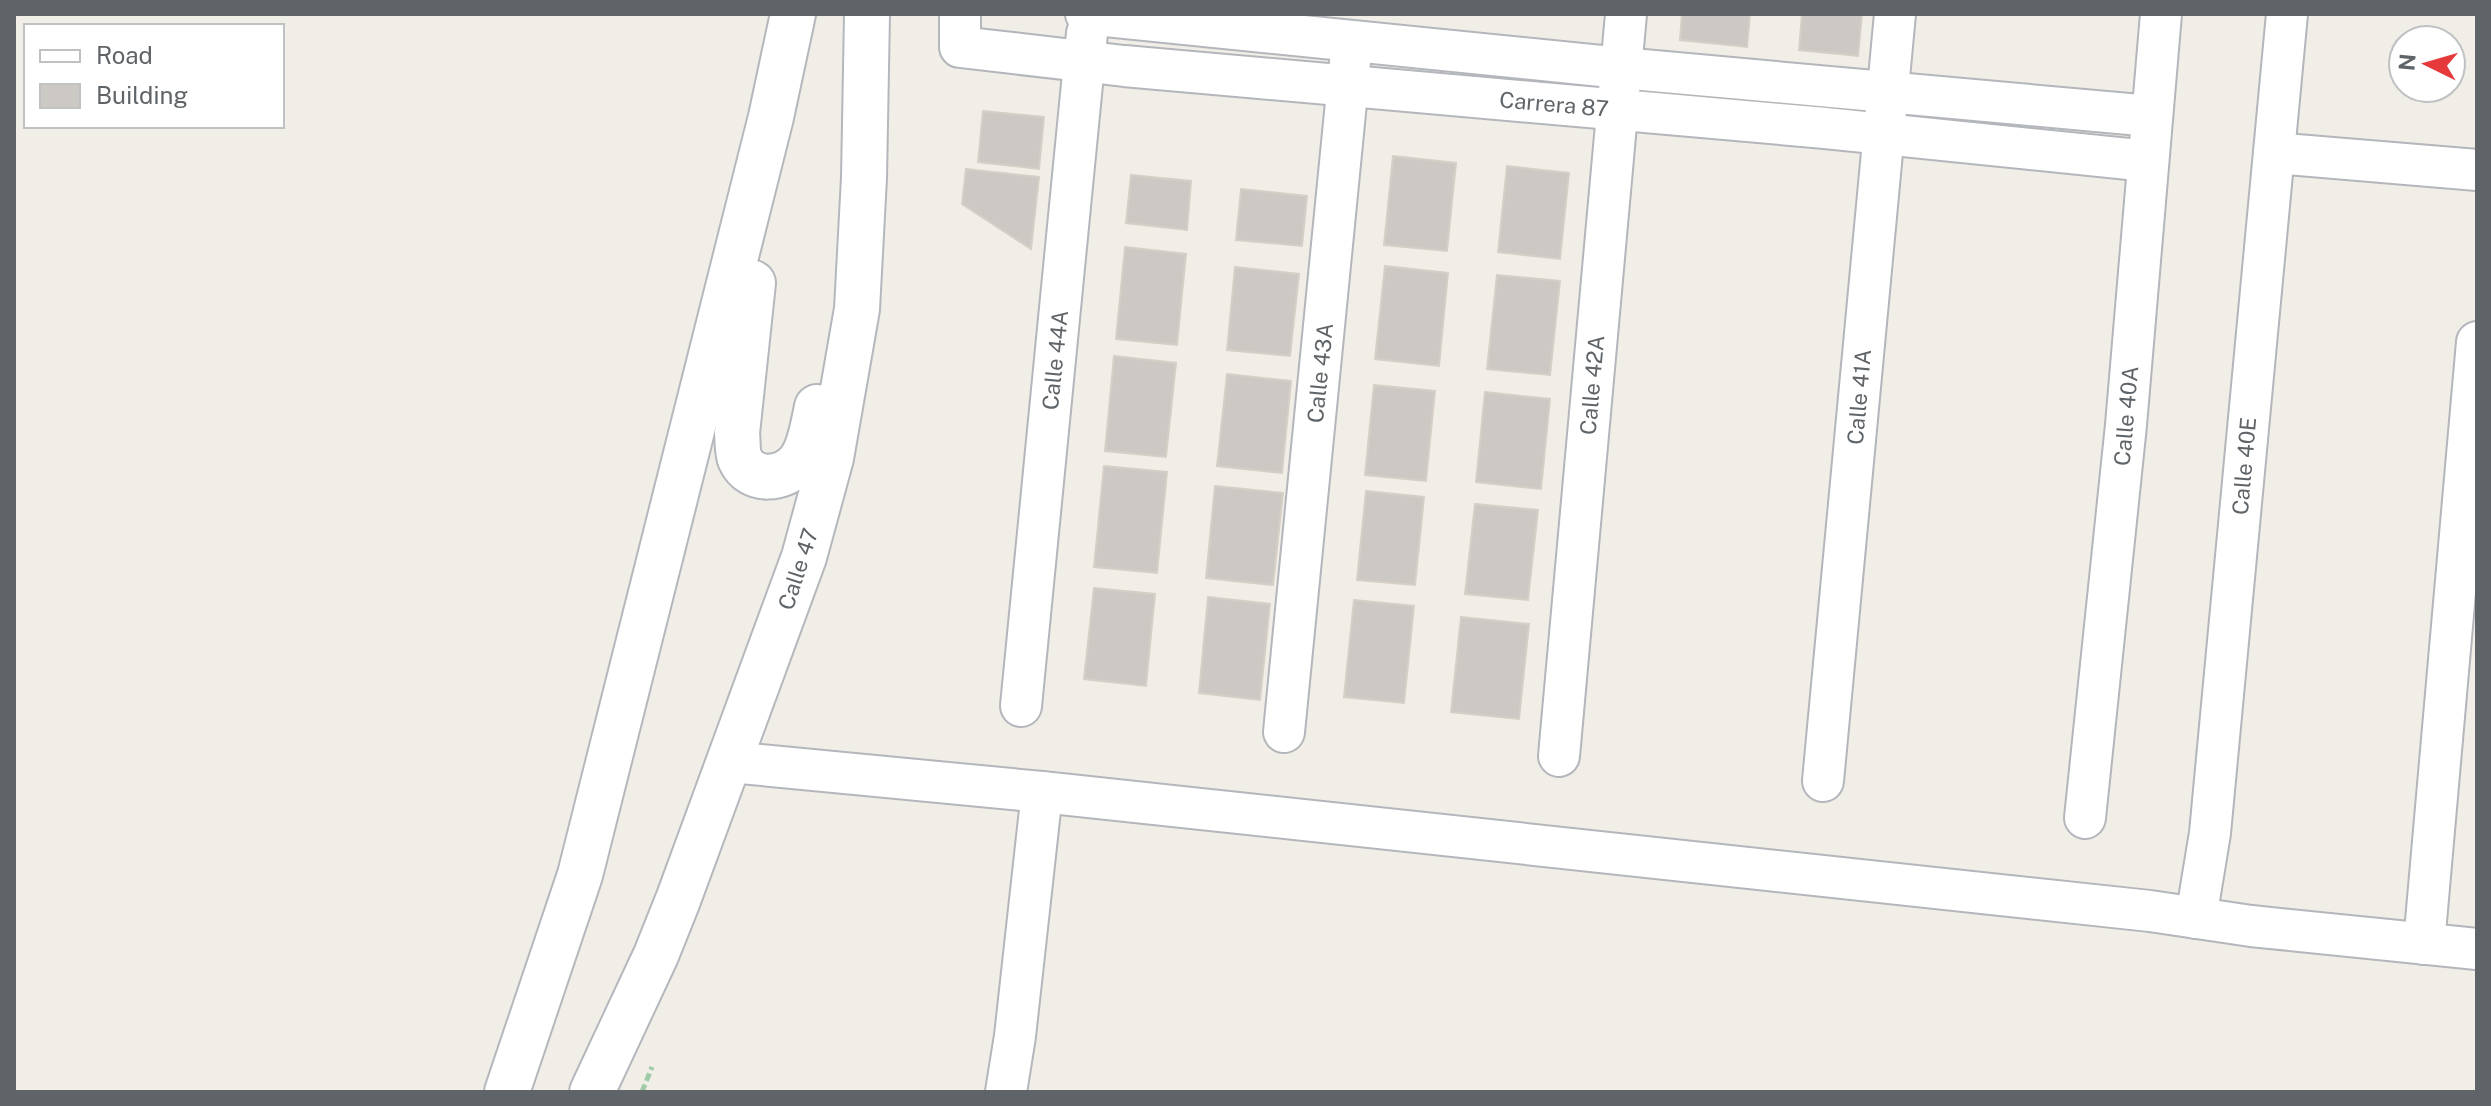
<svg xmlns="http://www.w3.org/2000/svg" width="2491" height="1106" font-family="'Public Sans',sans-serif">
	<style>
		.building { fill: #ccc9c5; stroke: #d6cfc6; stroke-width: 2 }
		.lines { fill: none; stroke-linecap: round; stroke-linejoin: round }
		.street-casing { stroke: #b3b6ba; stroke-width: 44 }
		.secondary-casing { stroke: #b4b8bc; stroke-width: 48 }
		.path { stroke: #a0cba8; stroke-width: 5; stroke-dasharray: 8 4; stroke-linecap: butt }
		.street { stroke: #fff; stroke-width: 40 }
		.secondary { stroke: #fff; stroke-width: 44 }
		.labels { text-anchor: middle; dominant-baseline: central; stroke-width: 8; stroke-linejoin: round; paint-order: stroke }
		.street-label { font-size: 22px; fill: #5f6468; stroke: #fff }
	</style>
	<rect width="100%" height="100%" fill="#f1eee8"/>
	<g class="building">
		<polygon points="1682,14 1750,14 1747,47 1680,40"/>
		<polygon points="1802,14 1862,14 1858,56 1799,50"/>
		<polygon points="983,111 1044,117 1039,169 978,162"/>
		<polygon points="1393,156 1456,163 1447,251 1384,245"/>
		<polygon points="1507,166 1569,173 1560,259 1498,252"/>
		<polygon points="966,169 1039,177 1031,249 962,204"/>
		<polygon points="1131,175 1191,181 1187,230 1126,223"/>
		<polygon points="1241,189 1307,196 1302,246 1236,240"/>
		<polygon points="1125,247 1186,254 1177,345 1116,339"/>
		<polygon points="1385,266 1448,273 1439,366 1375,359"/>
		<polygon points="1235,267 1299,274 1290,356 1227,350"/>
		<polygon points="1497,275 1560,281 1550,375 1487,369"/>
		<polygon points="1114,356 1176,363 1166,457 1105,451"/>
		<polygon points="1227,374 1291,381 1282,473 1217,466"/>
		<polygon points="1374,385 1435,391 1426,481 1365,475"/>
		<polygon points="1485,392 1550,399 1541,489 1476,482"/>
		<polygon points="1104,466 1167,472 1157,573 1094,567"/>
		<polygon points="1215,486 1283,493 1273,585 1206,578"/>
		<polygon points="1366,491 1424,497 1415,585 1357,580"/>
		<polygon points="1475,504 1538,510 1528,600 1465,594"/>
		<polygon points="1094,588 1155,594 1146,686 1084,679"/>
		<polygon points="1208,597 1270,604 1260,700 1199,693"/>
		<polygon points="1354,600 1414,606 1404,703 1344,697"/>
		<polygon points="1461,617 1529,624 1519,719 1451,712"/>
	</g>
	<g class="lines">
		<g class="street-casing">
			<g id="street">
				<polyline points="960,14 960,47 1124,66 1825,128 2148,161"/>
				<polyline points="1086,14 1621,68 2151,116"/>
				<polyline points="2274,153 2477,170"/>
				<polyline points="1021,706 1087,33"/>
				<polyline points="1284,732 1350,62"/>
				<polyline points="1559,756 1626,14"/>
				<polyline points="730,762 1042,792 2150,911 2251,926 2477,949"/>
				<polyline points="1823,781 1895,14"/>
				<polyline points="2085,818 2126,425 2161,14"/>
				<polyline points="2196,918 2210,833 2287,14"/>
				<polyline points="2424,944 2477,342"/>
				<polyline points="1006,1092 1015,1036 1042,792"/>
			</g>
		</g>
		<g class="secondary-casing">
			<g id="secondary">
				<path d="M753,283L737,433C738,441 737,452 740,459C751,484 784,480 799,462C810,449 813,425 817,407"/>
				<polyline points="507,1092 580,875 771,117 793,14"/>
				<polyline points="592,1092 656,955 678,900 804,557 831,458 857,309 864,178 867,14"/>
			</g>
		</g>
		<polyline class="path" points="642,1092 652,1067"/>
		<use href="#street" class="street"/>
		<use href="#secondary" class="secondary"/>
	</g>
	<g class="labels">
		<g class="street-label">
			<text transform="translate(1554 104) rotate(5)">Carrera 87</text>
			<text transform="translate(1055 360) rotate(-84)">Calle 44A</text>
			<text transform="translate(1320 373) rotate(-84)">Calle 43A</text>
			<text transform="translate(1592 385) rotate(-85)">Calle 42A</text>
			<text transform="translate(1859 397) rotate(-85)">Calle 41A</text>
			<text transform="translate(2126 416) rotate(-85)">Calle 40A</text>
			<text transform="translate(2244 466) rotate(-85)">Calle 40E</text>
			<text transform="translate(798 569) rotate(-72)">Calle 47</text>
		</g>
	</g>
	<rect width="2491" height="1106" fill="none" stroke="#5f6468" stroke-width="32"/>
	<rect x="24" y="24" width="260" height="104" fill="#ffffff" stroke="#bfc1c3" stroke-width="2"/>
	<rect x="40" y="50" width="40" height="12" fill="#ffffff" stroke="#bfc1c3" stroke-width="2"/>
	<text x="96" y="64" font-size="24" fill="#5f6468">Road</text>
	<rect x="40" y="84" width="40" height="24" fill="#ccc9c5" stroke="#bfc1c3" stroke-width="2"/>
	<text x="96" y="104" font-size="24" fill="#5f6468">Building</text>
	<g transform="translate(2427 64) rotate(275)"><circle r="38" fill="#ffffff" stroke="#bfc1c3" stroke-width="2"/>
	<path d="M0-6L14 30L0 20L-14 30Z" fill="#e6393b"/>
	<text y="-12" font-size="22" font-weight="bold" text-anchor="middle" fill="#5f6468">N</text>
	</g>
</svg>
